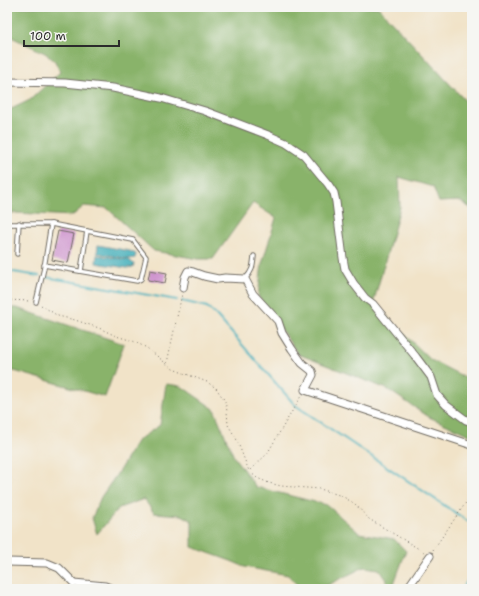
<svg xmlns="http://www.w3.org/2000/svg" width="479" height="596" font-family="'Shantell Sans',sans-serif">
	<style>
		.forest { fill: #89b36a; stroke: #5a6f4a }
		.water { fill: #3faeba; stroke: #356c72 }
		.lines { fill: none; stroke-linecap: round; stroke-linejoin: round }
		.stream { stroke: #3faeba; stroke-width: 2 }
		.building { fill: #cd91cd }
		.lane-casing { stroke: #706b62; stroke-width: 5.5 }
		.street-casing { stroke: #706b62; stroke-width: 9 }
		.path { stroke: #706b62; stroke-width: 1; stroke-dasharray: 1 3; stroke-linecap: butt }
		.lane { stroke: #fff; stroke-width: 3.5 }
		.street { stroke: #fff; stroke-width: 7 }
	</style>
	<rect width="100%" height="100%" fill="#f6f6f2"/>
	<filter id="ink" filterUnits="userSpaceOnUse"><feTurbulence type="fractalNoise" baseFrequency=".025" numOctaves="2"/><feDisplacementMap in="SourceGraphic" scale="8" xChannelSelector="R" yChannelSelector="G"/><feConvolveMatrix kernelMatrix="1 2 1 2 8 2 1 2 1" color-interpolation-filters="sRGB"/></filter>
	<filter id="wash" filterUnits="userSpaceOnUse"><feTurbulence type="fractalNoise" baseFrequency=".012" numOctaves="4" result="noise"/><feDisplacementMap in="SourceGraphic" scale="16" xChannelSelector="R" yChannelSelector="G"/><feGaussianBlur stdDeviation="0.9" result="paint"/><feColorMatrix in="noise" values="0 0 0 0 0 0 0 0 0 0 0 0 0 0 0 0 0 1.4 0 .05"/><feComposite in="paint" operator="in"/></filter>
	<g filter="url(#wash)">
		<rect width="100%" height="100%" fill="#f1e3c8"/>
		<g class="forest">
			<polygon points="7,7 378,7 472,108 472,209 460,201 439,202 433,187 399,177 400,207 396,222 373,304 431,360 466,378 469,367 472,362 472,436 429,417 387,389 298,354 258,296 262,264 276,218 253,203 213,259 198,259 154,251 107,208 84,206 72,216 17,213 7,213 7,111 30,100 60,72 55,61 45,53 7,35"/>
			<polygon points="7,308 17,308 124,344 105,397 14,371 7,372"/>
			<polygon points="166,384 181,386 214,409 234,457 256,487 327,505 359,533 394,539 406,551 392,589 384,589 387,580 379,569 364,567 326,586 301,589 288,575 245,567 231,561 192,547 192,521 182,515 154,513 144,499 119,508 97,534 92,518 101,497 117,474 138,440 160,425"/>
		</g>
		<g class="water">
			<polygon points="98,245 130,251 136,254 135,258 129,259 97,253"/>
			<polygon points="97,255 129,260 134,264 133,267 127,268 96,263"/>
		</g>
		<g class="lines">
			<g class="stream">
				<polyline points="7,271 39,276"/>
				<polyline points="45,277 177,300"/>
				<polyline points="182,301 207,307 216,315 295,405 472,524"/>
				<polyline points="462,589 472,574"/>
			</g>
		</g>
		<g id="blocks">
			<g class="building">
				<polygon points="58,231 74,234 68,263 52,260"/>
				<polygon points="150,270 167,273 165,283 148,280"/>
			</g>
		</g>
	</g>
	<g filter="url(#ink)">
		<use href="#blocks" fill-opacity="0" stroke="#706b62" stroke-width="1"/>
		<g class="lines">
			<g class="lane-casing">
				<g id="lane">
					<polyline points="7,224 51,224 133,240 146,257 141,279 137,281 44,265"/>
					<polyline points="17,254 19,223"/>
					<polyline points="81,271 87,231"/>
					<path d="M245,279C253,271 253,266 254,256"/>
					<polyline points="36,302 44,268 51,224"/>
				</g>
			</g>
			<g class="street-casing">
				<g id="street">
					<polyline points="7,82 65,83 113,88 161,98 205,111 268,135 286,143 304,155 328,184 334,193 336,202 343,258 345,269 354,284 365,298 373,304 416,357 431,377 437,395 446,405 466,420 472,422"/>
					<polyline points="183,288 185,277 188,271 193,272 204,276 218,279 225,278 245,279 253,294 278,321 282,333 292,349 302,363 312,371 313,375 305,390 472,445"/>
					<polyline points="7,562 47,563 59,568 74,583 105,586 112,589"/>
					<polyline points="407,589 430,556"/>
				</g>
			</g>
			<g class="path">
				<polyline points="7,300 30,301"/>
				<polyline points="41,305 58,316 75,320 99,328 116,336 133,341 147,348 173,369 207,382 216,388 225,401 227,411 228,425 236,438 249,471 257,478 269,483 281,486 320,489 342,496 355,504 369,519 424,552"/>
				<polyline points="167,363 182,294"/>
				<polyline points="250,470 267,454 301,396"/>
				<polyline points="433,550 472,494"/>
			</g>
			<use href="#lane" class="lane"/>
			<use href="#street" class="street"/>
		</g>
	</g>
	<rect width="479" height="596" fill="none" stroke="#f6f6f2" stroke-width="24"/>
	<path d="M24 40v6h95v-6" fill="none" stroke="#2b2b2b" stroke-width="2"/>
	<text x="30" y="40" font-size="12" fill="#2b2b2b" stroke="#f6f6f2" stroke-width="3" paint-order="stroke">100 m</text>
</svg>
